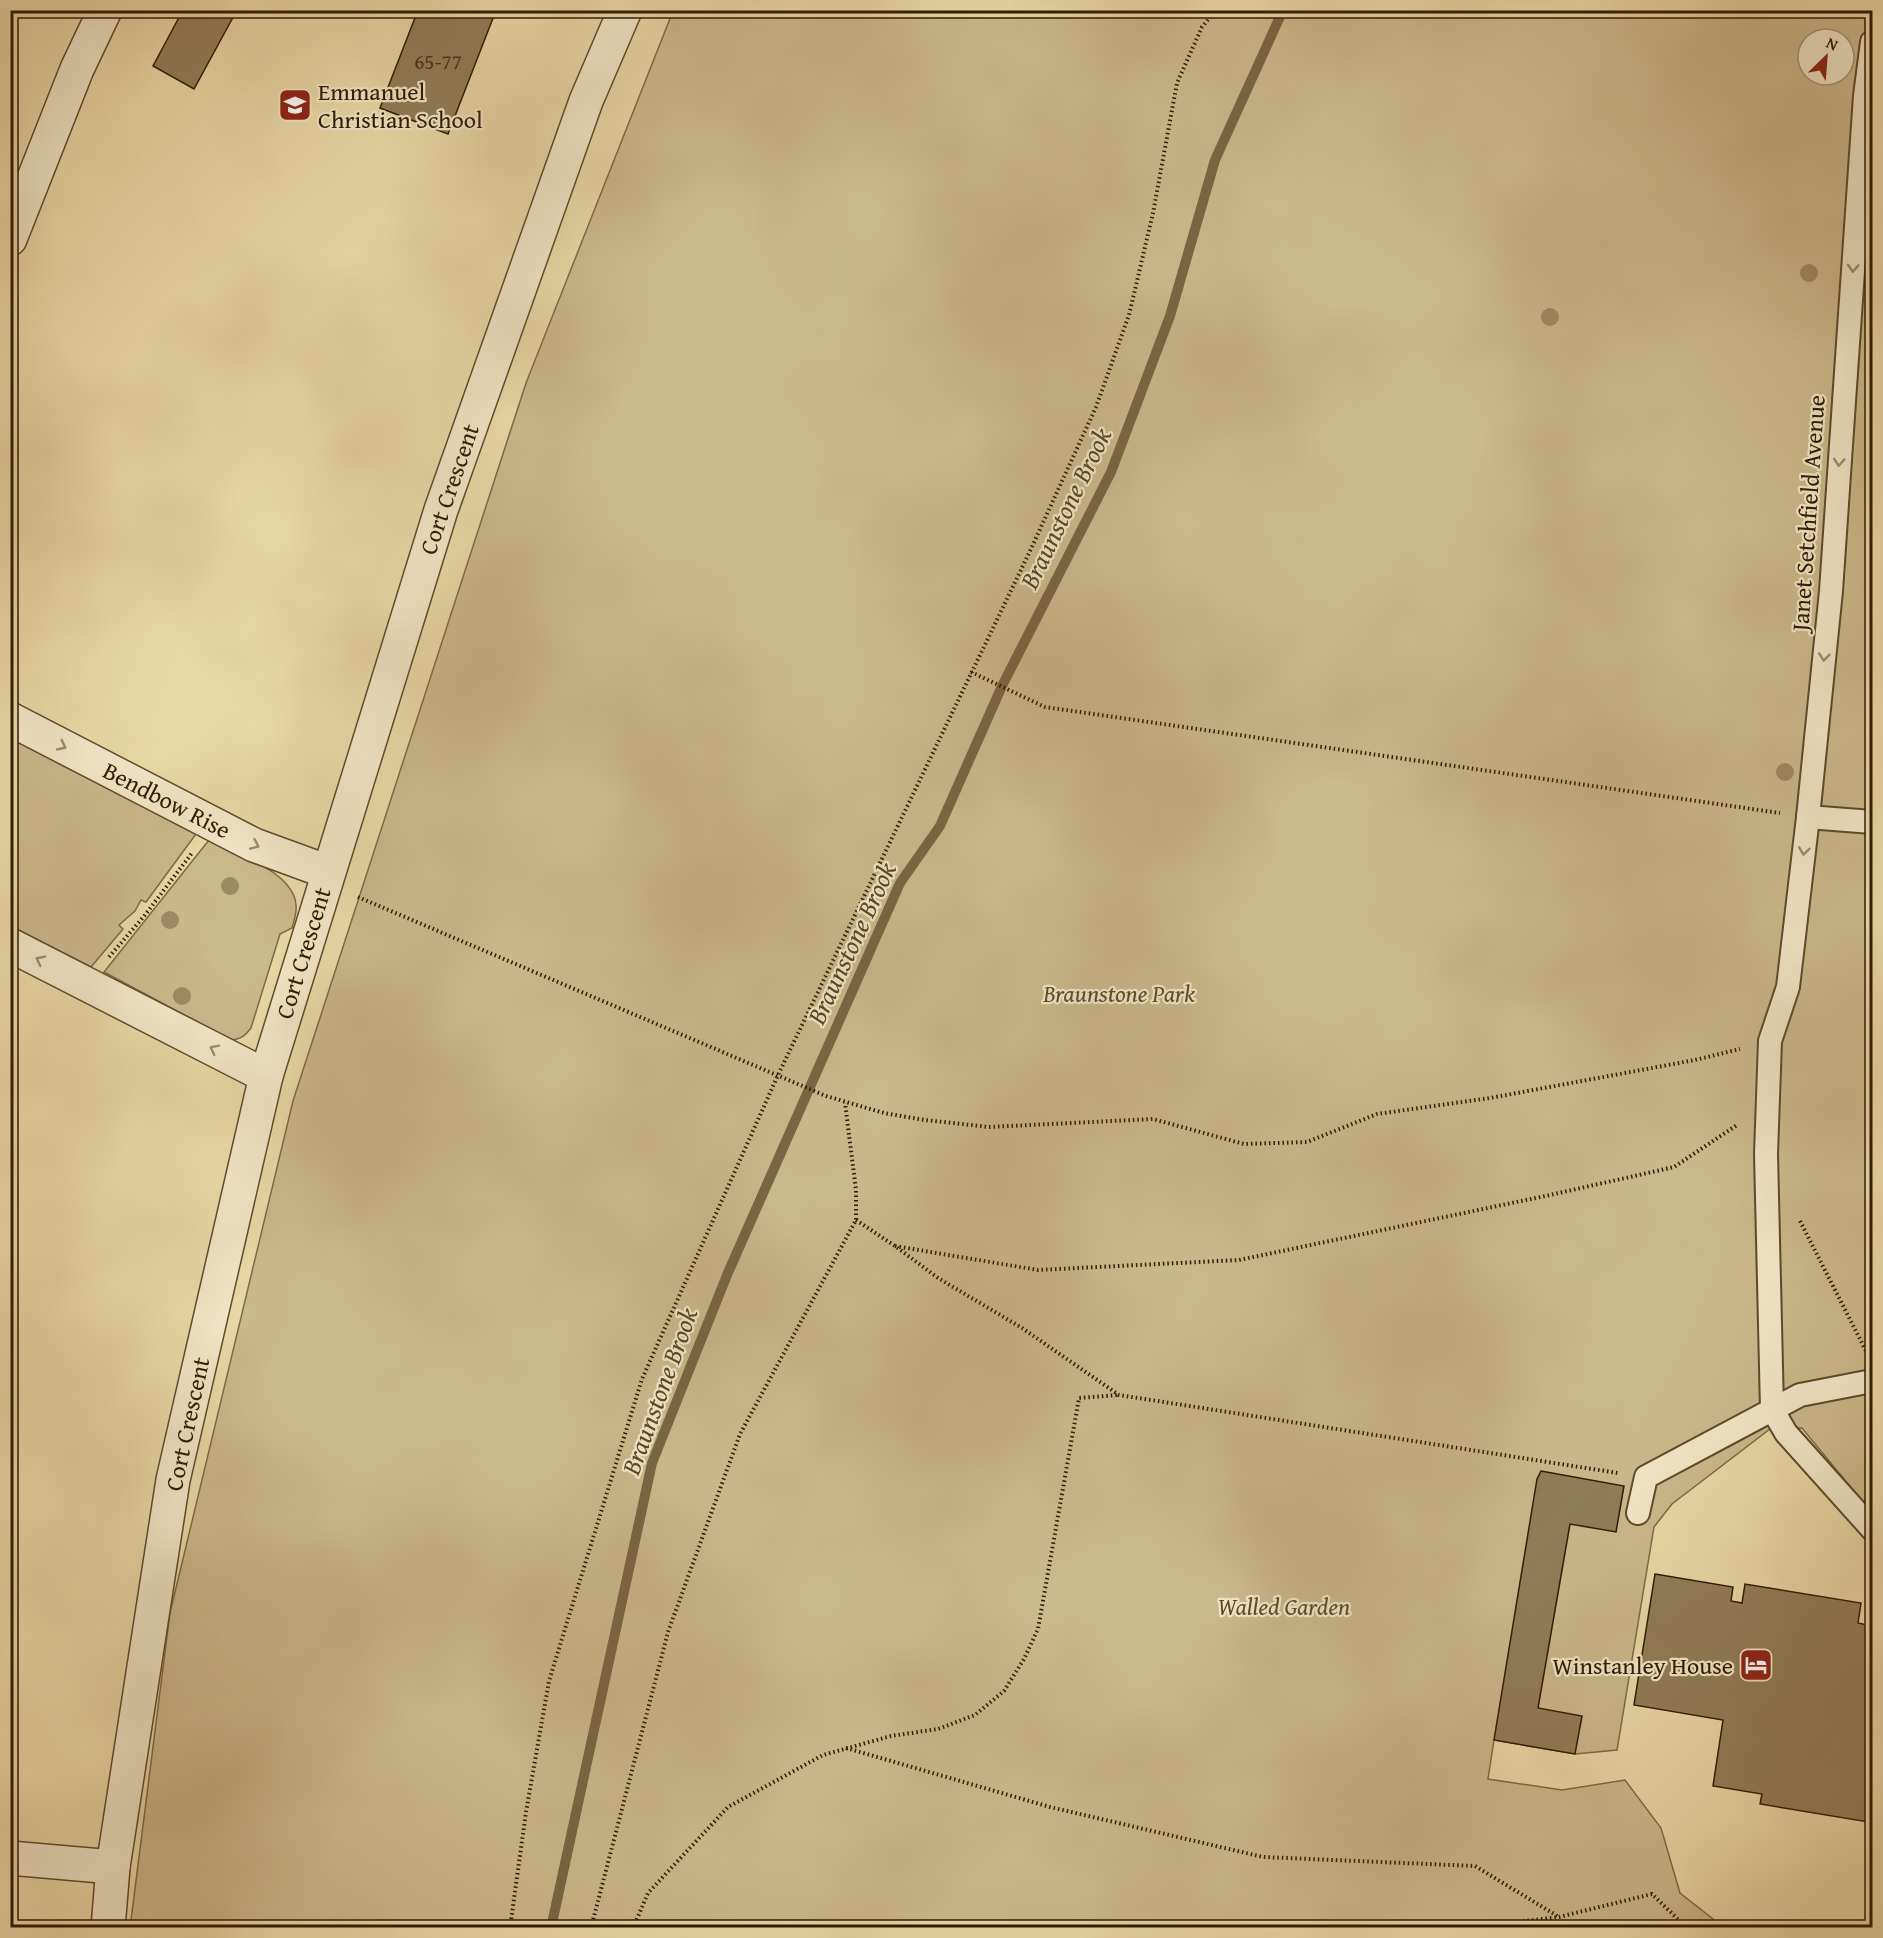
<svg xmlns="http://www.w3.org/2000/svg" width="1883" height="1938" font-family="'Gentium Book Plus',serif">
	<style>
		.green { fill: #cbb88b; stroke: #7e6a46; stroke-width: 1.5; fill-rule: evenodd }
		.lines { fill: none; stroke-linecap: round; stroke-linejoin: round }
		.stream { stroke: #7a6643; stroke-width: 10 }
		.building { fill: #917d58; stroke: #311b02; stroke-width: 1.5 }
		.service-casing { stroke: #5f4a2b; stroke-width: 26 }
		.minor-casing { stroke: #5f4a2b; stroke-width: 36 }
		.path { stroke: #311b02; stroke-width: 4; stroke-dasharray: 1.5 3; stroke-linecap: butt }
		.service { stroke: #f1e6c6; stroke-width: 22 }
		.minor { stroke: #f1e6c6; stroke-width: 33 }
		.tree { fill: #9e8a63 }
		.oneway { stroke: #9b8b6e }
		.labels { text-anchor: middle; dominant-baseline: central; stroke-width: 4.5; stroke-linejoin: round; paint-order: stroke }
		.number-label { font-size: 21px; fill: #493418 }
		.poi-label { font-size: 24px; fill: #311b02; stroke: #f1e6c6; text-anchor: start }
		.street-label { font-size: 24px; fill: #311b02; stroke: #f1e6c6 }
		.park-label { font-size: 24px; font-style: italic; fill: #5f4a2b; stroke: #f1e6c6 }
		.water-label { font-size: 26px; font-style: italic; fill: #5c4728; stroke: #f1e6c6 }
	</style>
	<rect width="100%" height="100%" fill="#ead8a7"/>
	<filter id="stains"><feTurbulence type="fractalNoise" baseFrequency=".00333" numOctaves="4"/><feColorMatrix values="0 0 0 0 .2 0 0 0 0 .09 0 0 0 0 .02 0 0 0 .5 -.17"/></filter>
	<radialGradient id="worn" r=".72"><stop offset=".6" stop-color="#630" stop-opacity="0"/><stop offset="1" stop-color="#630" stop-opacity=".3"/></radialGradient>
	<g class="green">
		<path d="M673,11H1872V1508L1862,1501L1802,1428L1770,1429L1672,1504L1654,1527L1617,1750L1575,1754L1494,1740L1488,1779L1562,1790L1625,1780L1661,1828L1680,1893L1713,1919L1716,1927L130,1928L170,1613L293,1101L526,383ZM1808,39H1844V75H1808Z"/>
		<polygon points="10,737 196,834 146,902 141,900 135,911 119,925 123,929 91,967 11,926"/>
		<path d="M209,840C235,853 294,872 296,905C297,913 294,920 292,928L280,934L251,1028C245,1036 241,1039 231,1040L104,972Z"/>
	</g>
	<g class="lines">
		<polyline class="stream" points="551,1928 652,1463 727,1275 900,883 940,826 1002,686 1111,472 1170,316 1215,160 1283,10"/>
	</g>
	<g class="building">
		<polygon points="183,10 237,10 194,89 153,66"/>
		<polygon points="418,10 487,10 495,13 448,134 380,108"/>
		<polygon points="1541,1471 1624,1486 1616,1532 1570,1524 1538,1708 1582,1716 1575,1754 1494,1740 1537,1479"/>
		<polygon points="1655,1574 1733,1587 1731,1601 1742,1603 1745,1584 1861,1603 1858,1623 1872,1626 1872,1791 1868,1822 1760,1804 1762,1794 1713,1786 1723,1720 1634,1705"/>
	</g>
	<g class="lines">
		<g class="service-casing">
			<g id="service">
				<polyline points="1872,42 1865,96 1831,591 1808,817 1788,987 1770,1041 1766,1154 1772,1409 1786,1433 1872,1529"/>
				<polyline points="1808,817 1872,822"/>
				<polyline points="1638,1513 1646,1477 1800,1395 1872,1381"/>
			</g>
		</g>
		<g class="minor-casing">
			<g id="minor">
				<polyline points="10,239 77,69 105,10"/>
				<polyline points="10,719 254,845 328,872"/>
				<polyline points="10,945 266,1076"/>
				<polyline points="10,1858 113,1867"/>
				<polyline points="108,1928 113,1867 173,1480 266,1076 441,510 586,101 625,10"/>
			</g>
		</g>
		<g class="path">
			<polyline points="971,672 1045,707 1780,813"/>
			<polyline points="358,897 826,1096 884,1113 925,1120 989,1127 1153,1119 1244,1144 1307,1142 1377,1114 1490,1098 1695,1060 1740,1049"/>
			<polyline points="109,957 145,915 192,853"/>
			<polyline points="856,1220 895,1246 938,1278 1022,1328 1119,1395 1618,1473"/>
			<polyline points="1800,1221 1867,1353"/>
			<polyline points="895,1246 1038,1270 1239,1260 1550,1195 1674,1167 1737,1125"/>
			<polyline points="846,1748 1050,1807 1263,1857 1475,1866 1559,1917"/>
			<polyline points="510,1928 526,1812 549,1681 642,1379 778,1075 1030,551 1096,407 1129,315 1153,213 1177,83 1202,27 1216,10"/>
			<polyline points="591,1928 668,1632 740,1434 856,1220 856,1190 845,1103"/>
			<polyline points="633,1928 648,1893 728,1807 823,1755 891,1736 938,1729 975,1715 1004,1691 1024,1659 1038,1629 1079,1398 1118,1395"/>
			<polyline points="1465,1928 1559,1917 1652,1894 1687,1928"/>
		</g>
		<use href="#service" class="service"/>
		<use href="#minor" class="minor"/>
	</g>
	<g class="tree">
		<circle cx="1809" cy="273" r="9"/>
		<circle cx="1550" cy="317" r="9"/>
		<circle cx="1785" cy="772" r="9"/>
		<circle cx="230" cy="886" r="9"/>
		<circle cx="170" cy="920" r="9"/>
		<circle cx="182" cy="996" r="9"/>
	</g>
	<defs><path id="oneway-chevron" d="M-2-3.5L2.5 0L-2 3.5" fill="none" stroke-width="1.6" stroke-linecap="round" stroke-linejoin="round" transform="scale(1.5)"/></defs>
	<g class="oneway">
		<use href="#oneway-chevron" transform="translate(1853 268) rotate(94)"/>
		<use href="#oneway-chevron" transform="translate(1839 462) rotate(94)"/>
		<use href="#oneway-chevron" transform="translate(1824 657) rotate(96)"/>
		<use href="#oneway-chevron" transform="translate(62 746) rotate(27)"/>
		<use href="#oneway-chevron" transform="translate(255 845) rotate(24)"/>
		<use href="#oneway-chevron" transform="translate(1804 851) rotate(97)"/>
		<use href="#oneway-chevron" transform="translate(40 960) rotate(-153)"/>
		<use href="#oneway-chevron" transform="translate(214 1049) rotate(-153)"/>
	</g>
	<defs>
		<g id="school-square" transform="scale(1.725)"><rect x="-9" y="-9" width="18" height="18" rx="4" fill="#8f2418" stroke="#f1e6c6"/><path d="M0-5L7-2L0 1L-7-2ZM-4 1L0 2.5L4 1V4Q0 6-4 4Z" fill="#fff"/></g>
		<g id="hotel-square" transform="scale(1.725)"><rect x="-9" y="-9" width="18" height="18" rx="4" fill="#8f2418" stroke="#f1e6c6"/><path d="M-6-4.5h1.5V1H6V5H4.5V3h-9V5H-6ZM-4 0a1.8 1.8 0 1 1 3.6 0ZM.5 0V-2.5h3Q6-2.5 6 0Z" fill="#fff"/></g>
	</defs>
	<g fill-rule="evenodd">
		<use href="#school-square" x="295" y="105"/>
		<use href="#hotel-square" x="1756" y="1665"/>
	</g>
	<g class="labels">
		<g class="number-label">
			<text x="438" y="61">65-77</text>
		</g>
		<g class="poi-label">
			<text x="318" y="91">Emmanuel<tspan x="318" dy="28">Christian School</tspan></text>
			<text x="1733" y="1665" text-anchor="end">Winstanley House</text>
		</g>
		<g class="street-label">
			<text transform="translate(449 489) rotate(-71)">Cort Crescent</text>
			<text transform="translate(1808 513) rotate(-86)">Janet Setchfield Avenue</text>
			<text transform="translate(167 800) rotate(27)">Bendbow Rise</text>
			<text transform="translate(303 953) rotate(-73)">Cort Crescent</text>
			<text transform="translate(187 1424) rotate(-78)">Cort Crescent</text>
		</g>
		<g class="park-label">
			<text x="1119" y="993">Braunstone Park</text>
			<text x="1284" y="1606">Walled Garden</text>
		</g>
		<g class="water-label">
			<text transform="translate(1065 508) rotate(-64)">Braunstone Brook</text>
			<text transform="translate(851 943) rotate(-65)">Braunstone Brook</text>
			<text transform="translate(659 1391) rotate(-70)">Braunstone Brook</text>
		</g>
	</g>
	<rect width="1883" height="1938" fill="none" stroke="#ead8a7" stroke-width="36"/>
	<rect x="12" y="12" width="1859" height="1914" fill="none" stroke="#311b02" stroke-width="3"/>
	<rect x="18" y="18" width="1847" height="1902" fill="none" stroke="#311b02" stroke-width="1.5"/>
	<g transform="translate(1826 57) rotate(25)"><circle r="28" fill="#f1e6c6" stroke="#a49578" stroke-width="1.5"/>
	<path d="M0-4.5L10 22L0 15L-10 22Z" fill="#8f2418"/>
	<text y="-9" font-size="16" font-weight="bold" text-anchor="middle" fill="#311b02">N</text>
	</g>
	<rect width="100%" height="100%" filter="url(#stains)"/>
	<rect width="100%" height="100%" fill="url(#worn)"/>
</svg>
